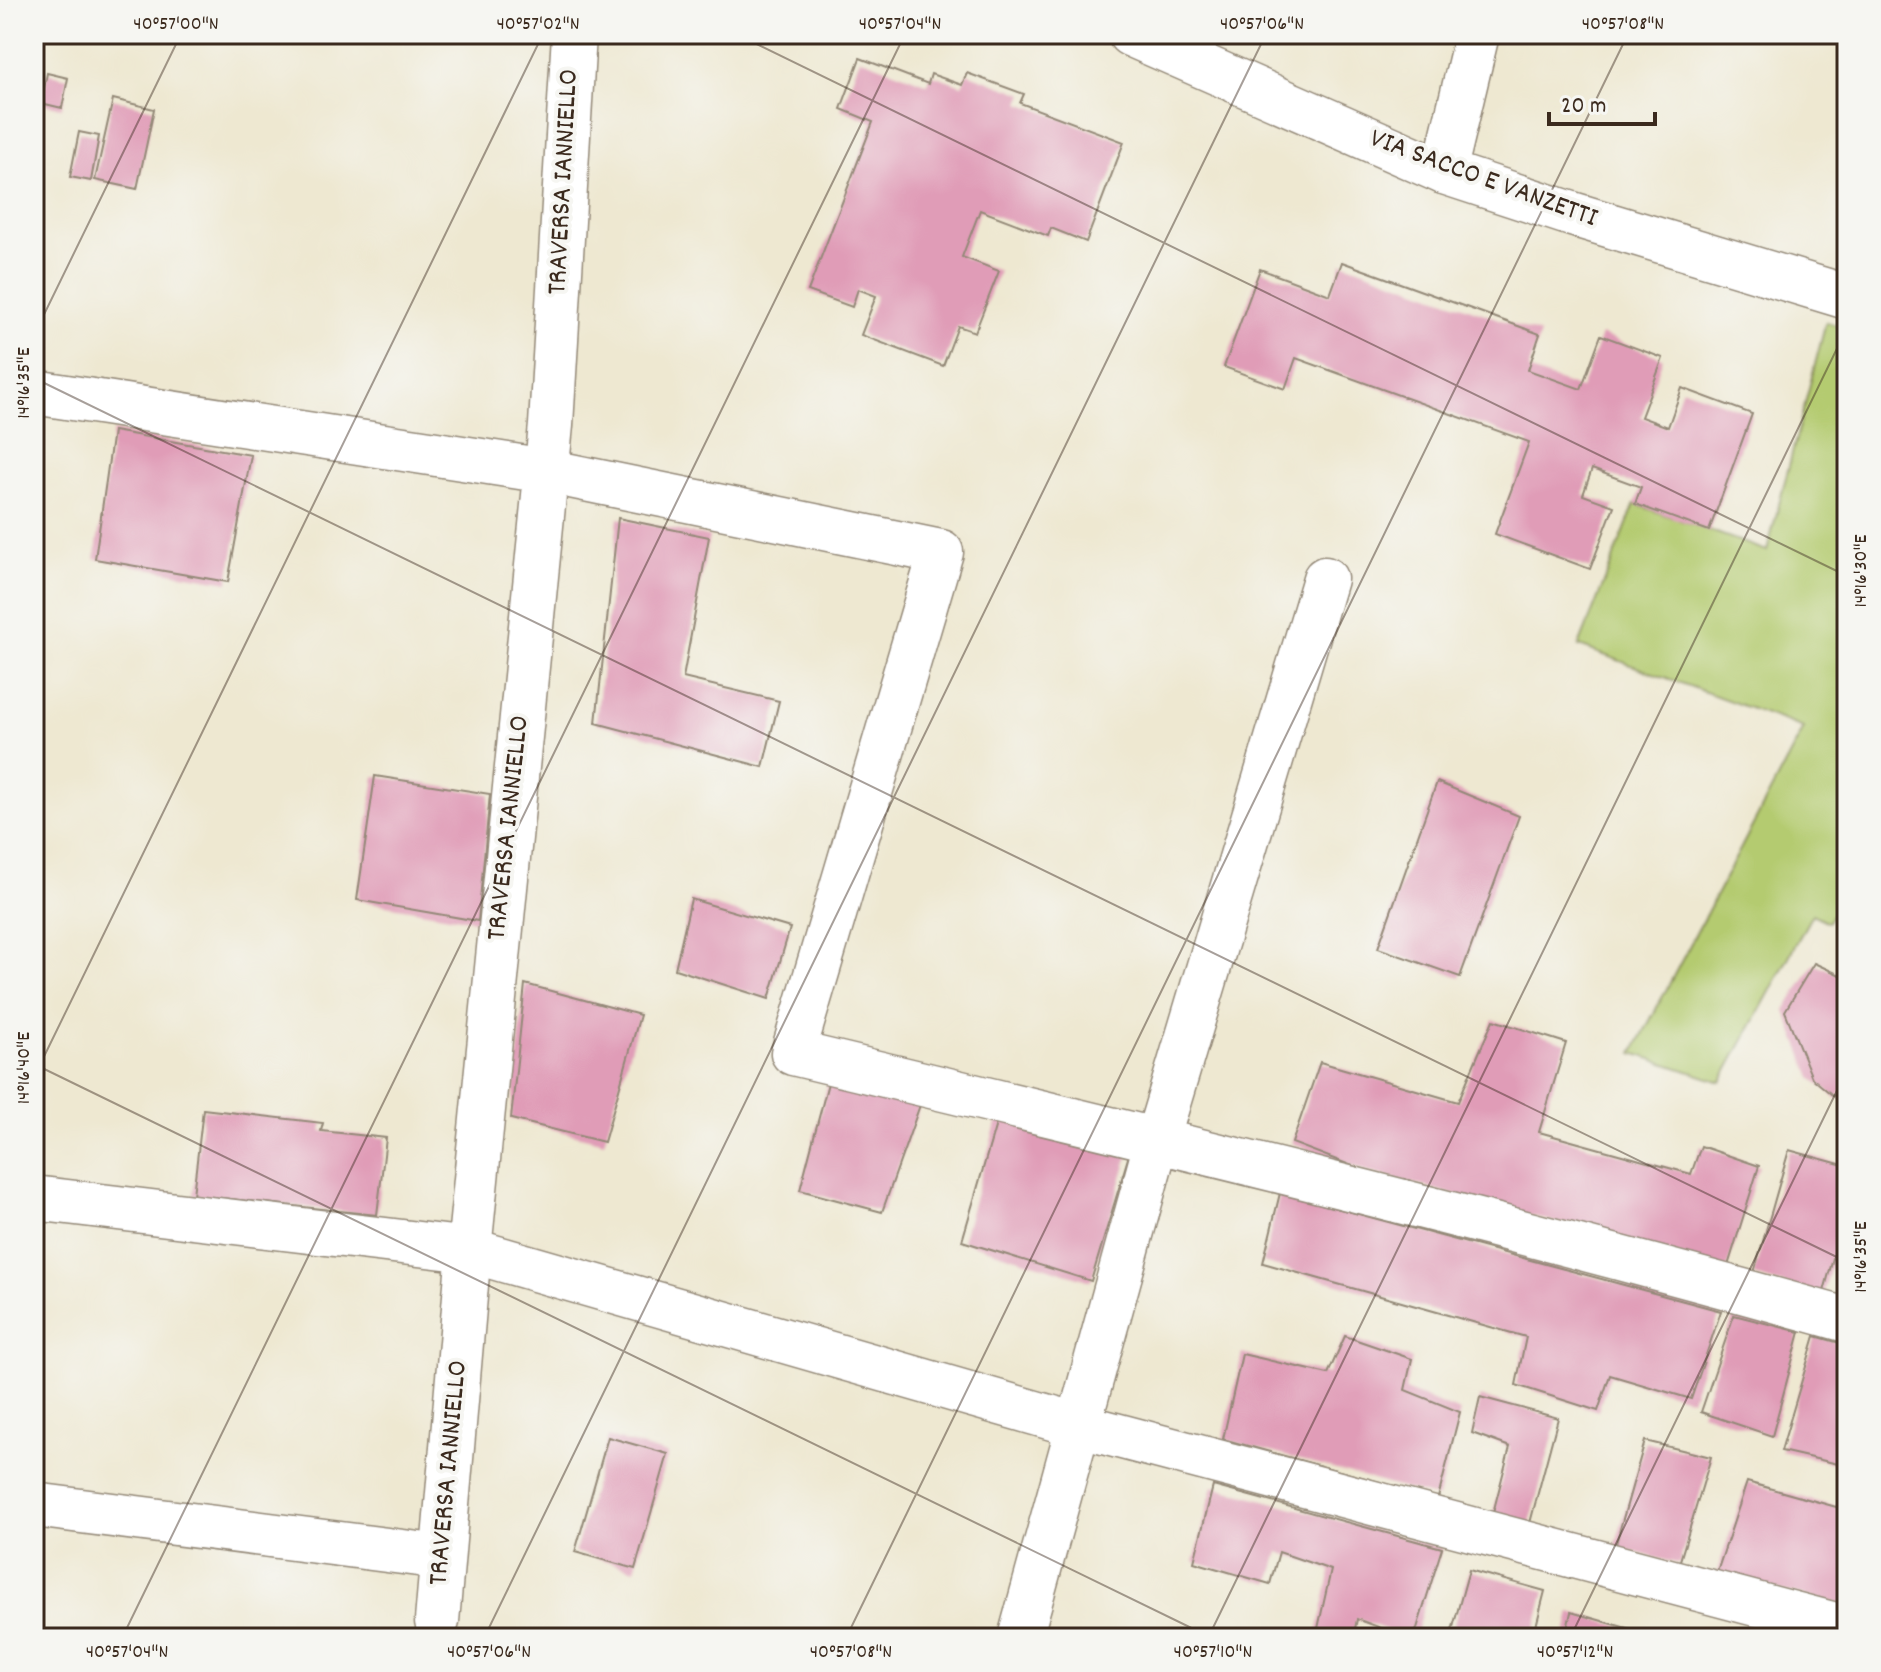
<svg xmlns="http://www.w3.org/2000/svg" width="1881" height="1672" font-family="Dekko,sans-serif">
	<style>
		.green { fill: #b4cb6f; stroke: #787a46; stroke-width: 2 }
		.building { fill: #e09cb7 }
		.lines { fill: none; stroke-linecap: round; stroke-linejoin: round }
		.minor-casing { stroke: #948978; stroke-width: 47 }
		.minor { stroke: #fff; stroke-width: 44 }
		.ticks { fill: none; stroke: #3b2a1e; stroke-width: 2; stroke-opacity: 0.45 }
		.labels { text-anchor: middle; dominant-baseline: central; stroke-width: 8; stroke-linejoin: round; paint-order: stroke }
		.street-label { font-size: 28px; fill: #3b2a1e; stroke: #f6f6f2 }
		.neatline { fill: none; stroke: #3b2a1e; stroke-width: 3 }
		.ticks-label { font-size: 20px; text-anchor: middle; fill: #3b2a1e }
	</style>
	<rect width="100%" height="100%" fill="#f6f6f2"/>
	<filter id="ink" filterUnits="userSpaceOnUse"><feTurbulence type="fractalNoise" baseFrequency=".0125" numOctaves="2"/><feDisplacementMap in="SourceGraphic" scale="16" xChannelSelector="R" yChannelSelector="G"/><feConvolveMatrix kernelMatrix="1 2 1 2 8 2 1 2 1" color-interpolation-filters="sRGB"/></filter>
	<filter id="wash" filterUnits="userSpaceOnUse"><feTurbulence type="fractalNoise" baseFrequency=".006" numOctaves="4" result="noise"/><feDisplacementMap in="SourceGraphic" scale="32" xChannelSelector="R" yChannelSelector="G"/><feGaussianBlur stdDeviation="1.8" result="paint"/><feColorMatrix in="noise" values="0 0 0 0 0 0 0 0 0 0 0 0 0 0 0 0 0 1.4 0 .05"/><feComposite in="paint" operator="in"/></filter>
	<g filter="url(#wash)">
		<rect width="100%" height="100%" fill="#eee8d1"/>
		<polygon class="green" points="1826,322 1847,328 1847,887 1828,922 1812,914 1721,1082 1633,1053 1804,728 1579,646 1635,504 1767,551"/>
		<g id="blocks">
			<g class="building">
				<polygon points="860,58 928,84 931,74 962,85 967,73 1024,94 1020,103 1124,142 1086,242 1051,228 1048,236 980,210 962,257 999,271 975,332 958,326 943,366 861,335 876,296 858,289 852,307 808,291 873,122 841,109"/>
				<polygon points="47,73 68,78 62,108 41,103"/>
				<polygon points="113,99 154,109 137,189 95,180"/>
				<polygon points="79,132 99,136 91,181 70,177"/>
				<polygon points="1342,262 1540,334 1528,370 1581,389 1601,335 1663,358 1641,417 1668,427 1682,388 1752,414 1709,531 1635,504 1641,487 1592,469 1583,495 1614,506 1590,569 1495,534 1529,442 1296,358 1285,389 1224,367 1260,269 1330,295"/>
				<polygon points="113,431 251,455 228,582 95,559"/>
				<polygon points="618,518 709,537 683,678 779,701 763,767 596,723"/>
				<polygon points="375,776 490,794 478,921 357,900"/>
				<polygon points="1437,782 1519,816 1460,977 1378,948"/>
				<polygon points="691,899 790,928 769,999 675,969"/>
				<polygon points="1814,963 1840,975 1847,969 1847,1083 1837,1099 1812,1078 1785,1011"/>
				<polygon points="525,984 640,1015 604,1142 511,1119"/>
				<polygon points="1493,1020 1566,1043 1539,1132 1691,1174 1701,1146 1759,1166 1727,1269 1363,1170 1292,1143 1320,1062 1458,1102"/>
				<polygon points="829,1079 920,1105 882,1212 800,1190"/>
				<polygon points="203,1109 323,1123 321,1131 386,1138 377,1215 193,1195"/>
				<polygon points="998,1117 1131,1148 1091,1281 962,1241"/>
				<polygon points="1789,1150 1847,1166 1847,1207 1823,1295 1753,1276"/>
				<polygon points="1280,1193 1721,1311 1691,1399 1610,1375 1598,1411 1516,1385 1526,1337 1263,1263"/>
				<polygon points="1734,1315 1800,1332 1772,1436 1701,1412"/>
				<polygon points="1345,1336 1412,1359 1405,1390 1460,1412 1438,1498 1223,1439 1242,1354 1328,1374"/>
				<polygon points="1815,1336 1847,1345 1847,1466 1781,1451"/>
				<polygon points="1480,1397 1558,1418 1530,1523 1493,1513 1510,1447 1472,1433"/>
				<polygon points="608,1437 668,1454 635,1569 575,1552"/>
				<polygon points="1645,1441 1711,1457 1679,1564 1615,1547"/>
				<polygon points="1747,1482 1847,1510 1847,1606 1716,1575"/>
				<polygon points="1213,1486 1442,1548 1414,1638 1408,1638 1357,1619 1353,1638 1333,1638 1317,1633 1331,1570 1279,1552 1270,1584 1194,1562"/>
				<polygon points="1469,1570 1545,1591 1533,1638 1450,1638"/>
				<polygon points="1571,1612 1637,1631 1635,1638 1565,1638"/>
				<polygon points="1740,1630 1768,1637 1768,1638 1738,1638"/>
			</g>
		</g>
	</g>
	<g filter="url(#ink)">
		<use href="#blocks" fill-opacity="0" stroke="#948978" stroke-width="2"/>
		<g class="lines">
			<g class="minor-casing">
				<g id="minor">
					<polyline points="1130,34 1444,172 1572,214 1847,297"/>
					<polyline points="1444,172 1477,34"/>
					<path d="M34,392L546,471L941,552L793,1053C1146,1137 1498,1222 1847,1320"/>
					<polyline points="34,1198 469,1250 1077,1425 1847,1628"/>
					<polyline points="34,1505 442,1557"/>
					<polyline points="437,1621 469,1250 551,425 574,34"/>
					<polyline points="1020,1638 1157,1140 1325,579"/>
				</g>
			</g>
			<use href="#minor" class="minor"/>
		</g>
	</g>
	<path class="ticks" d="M736,34L1847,576M34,335L181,34M34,378L1847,1262M34,1064L1212,1638M34,1077L543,34M122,1638L905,34M484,1638L1266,34M846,1638L1628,34M1208,1638L1847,328M1570,1638L1847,1070"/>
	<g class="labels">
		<g class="street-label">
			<text transform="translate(1483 180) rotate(20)">VIA SACCO E VANZETTI</text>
			<text transform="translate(565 182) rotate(-87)">TRAVERSA IANNIELLO</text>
			<text transform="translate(510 828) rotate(-84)">TRAVERSA IANNIELLO</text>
			<text transform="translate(450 1473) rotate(-85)">TRAVERSA IANNIELLO</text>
		</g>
	</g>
	<rect width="1881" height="1672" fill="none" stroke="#f6f6f2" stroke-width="88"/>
	<path d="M1549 112v12h106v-12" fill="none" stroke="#3b2a1e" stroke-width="4"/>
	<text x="1561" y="112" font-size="24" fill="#3b2a1e" stroke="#f6f6f2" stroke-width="6" paint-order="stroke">20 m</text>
	<rect x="44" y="44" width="1793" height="1584" class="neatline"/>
	<g class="ticks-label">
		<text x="176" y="29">40°57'00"N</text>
		<text x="538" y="29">40°57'02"N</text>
		<text x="900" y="29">40°57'04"N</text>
		<text x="1262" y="29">40°57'06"N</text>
		<text x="1623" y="29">40°57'08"N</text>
		<text transform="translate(22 383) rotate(-90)" y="7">14°16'35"E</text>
		<text transform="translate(1859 571) rotate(-90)" y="7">14°16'30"E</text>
		<text transform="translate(22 1068) rotate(-90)" y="7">14°16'40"E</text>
		<text transform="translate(1859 1257) rotate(-90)" y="7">14°16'35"E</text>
		<text x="127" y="1657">40°57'04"N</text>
		<text x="489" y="1657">40°57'06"N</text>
		<text x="851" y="1657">40°57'08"N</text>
		<text x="1213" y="1657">40°57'10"N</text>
		<text x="1575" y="1657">40°57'12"N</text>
	</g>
</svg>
